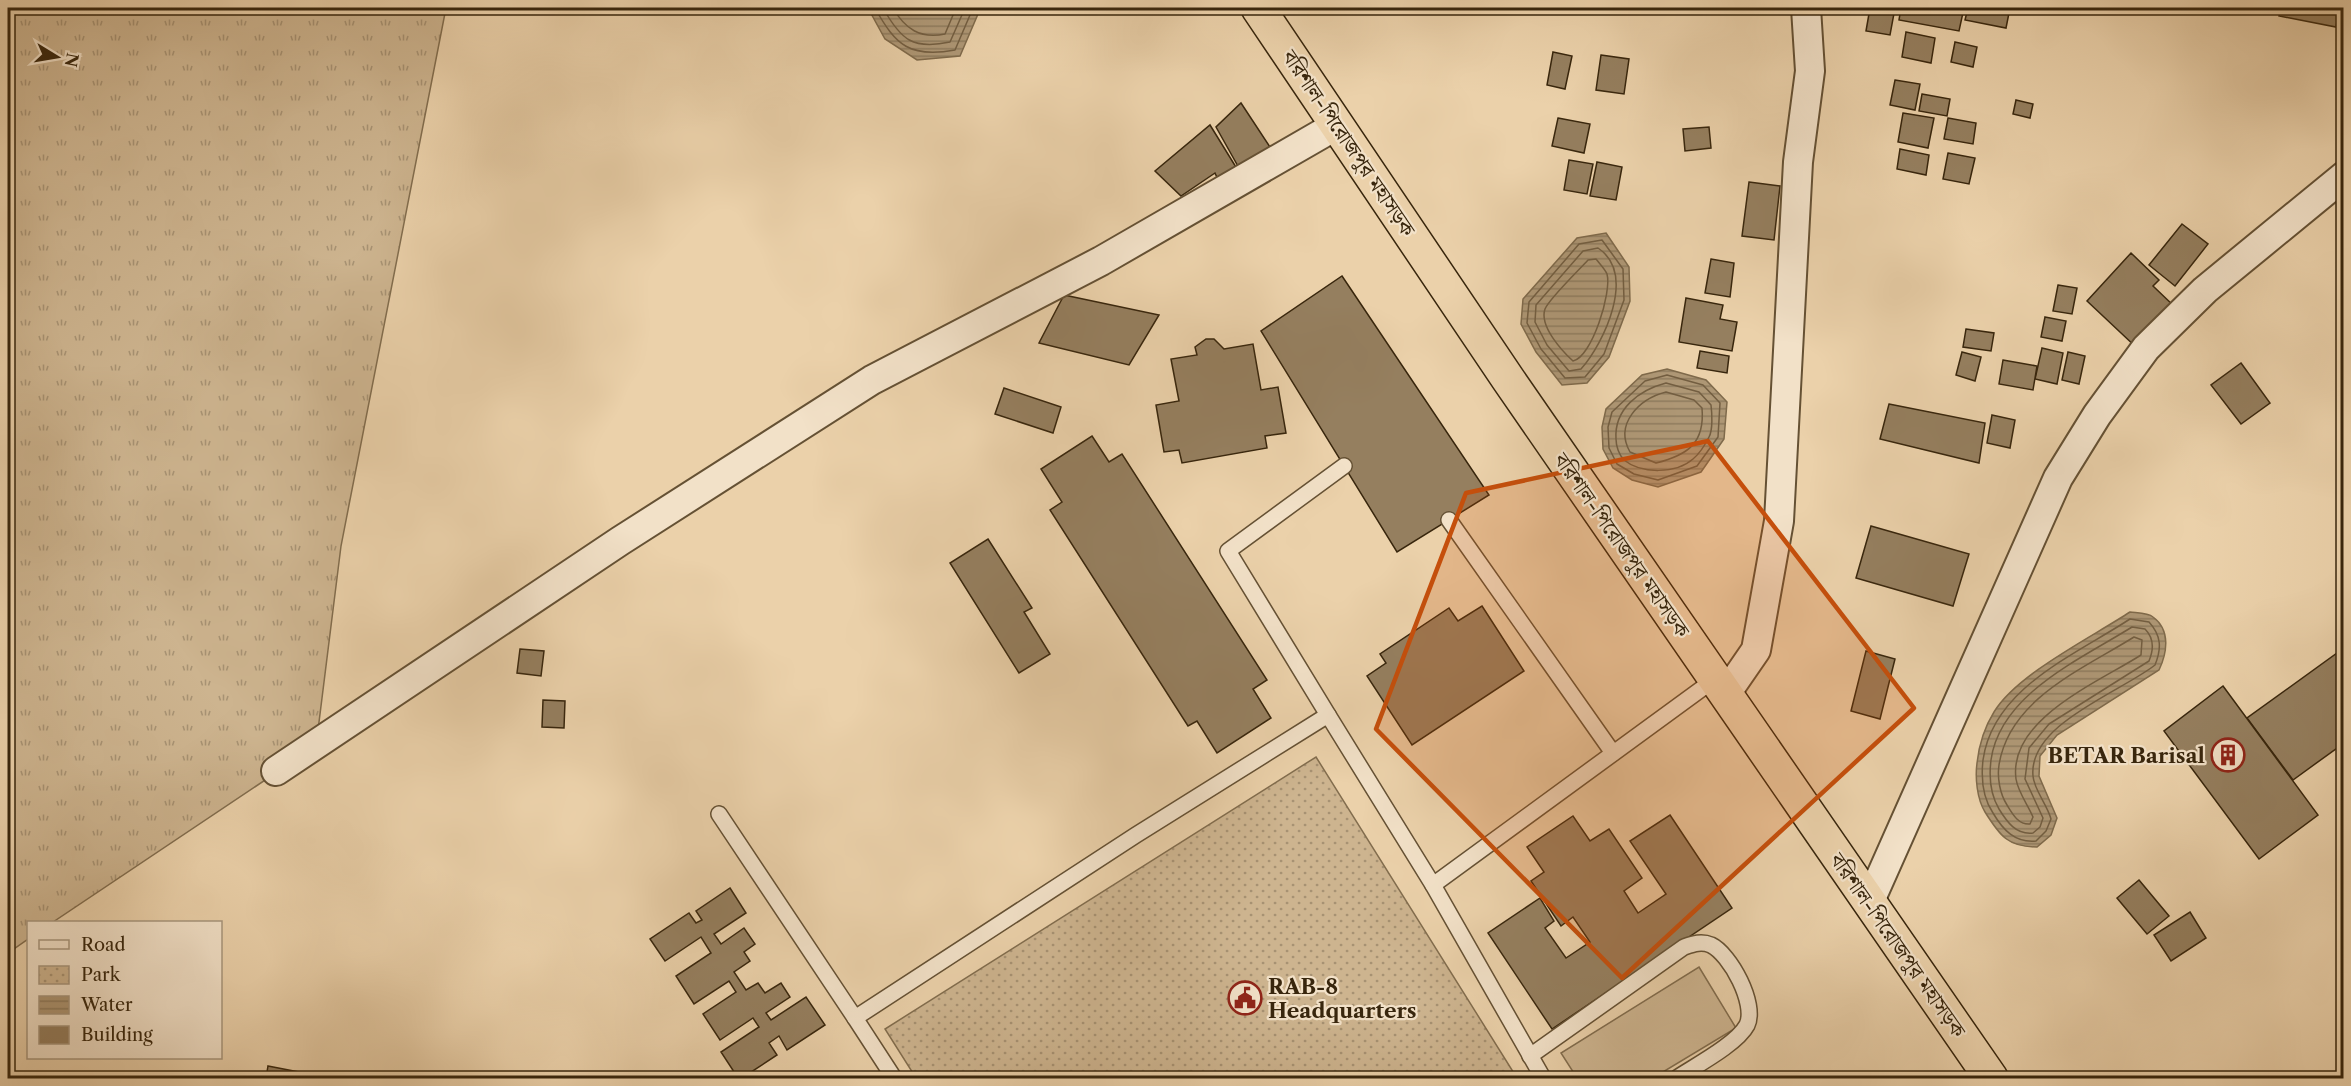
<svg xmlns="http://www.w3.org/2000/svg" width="2351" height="1086" font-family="'Libre Caslon Text','Noto Serif Bengali',serif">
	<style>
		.grass { fill: url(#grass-tufts); stroke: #826d4e; stroke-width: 1.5 }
		.park { fill: url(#park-dots); stroke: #826d4e; stroke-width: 1.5 }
		.garden { fill: #cdb48f; stroke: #826d4e; stroke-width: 1.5 }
		.water { fill: url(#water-rules); stroke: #7f6a4b; stroke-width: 1.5 }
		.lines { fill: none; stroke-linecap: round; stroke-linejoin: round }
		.shore { stroke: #735e41; stroke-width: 1.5 }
		.building { fill: #957f5f; stroke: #38260d; stroke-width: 1.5 }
		.lane-casing { stroke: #655134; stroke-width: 18 }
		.street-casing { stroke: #655134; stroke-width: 32 }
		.highway-casing { stroke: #38260d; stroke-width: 36 }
		.lane { stroke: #f2e1c8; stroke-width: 15 }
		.street { stroke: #f2e1c8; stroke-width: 28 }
		.highway { stroke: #ebd1aa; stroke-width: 33 }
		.marked { fill: #c54f0c; fill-opacity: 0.2; stroke: #c54f0c; stroke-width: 4.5; stroke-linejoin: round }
		.labels { text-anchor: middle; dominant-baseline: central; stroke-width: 4.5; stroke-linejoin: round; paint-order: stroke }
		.street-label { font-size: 21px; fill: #38260d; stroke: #f2e1c8 }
		.poi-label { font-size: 21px; font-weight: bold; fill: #38260d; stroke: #f2e1c8; text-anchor: end }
	</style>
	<defs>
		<pattern id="grass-tufts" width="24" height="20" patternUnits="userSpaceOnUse" patternTransform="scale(1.5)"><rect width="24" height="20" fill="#cdb48f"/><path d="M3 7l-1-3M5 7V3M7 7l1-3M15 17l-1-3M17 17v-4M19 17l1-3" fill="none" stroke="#a79273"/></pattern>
		<pattern id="park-dots" width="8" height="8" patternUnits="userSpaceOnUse" patternTransform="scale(1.5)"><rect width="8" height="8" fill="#cdb48f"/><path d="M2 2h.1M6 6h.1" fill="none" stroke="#a79273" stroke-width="1.8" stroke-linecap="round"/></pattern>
		<pattern id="water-rules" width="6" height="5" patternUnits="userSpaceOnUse" patternTransform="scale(1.5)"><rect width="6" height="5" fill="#ae9775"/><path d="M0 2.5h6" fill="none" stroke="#8f7b5e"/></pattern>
	</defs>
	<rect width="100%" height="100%" fill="#ebd1aa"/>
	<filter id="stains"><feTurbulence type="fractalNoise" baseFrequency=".00333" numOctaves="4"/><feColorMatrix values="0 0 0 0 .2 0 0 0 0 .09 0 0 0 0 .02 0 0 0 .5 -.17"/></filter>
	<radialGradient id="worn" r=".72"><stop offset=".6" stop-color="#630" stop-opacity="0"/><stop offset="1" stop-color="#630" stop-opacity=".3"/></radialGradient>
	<polygon class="grass" points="8,8 446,8 341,546 316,746 53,922 28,922 28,939 8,953"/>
	<polygon class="park" points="1316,757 1517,1078 916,1078 885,1029"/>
	<polygon class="garden" points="1699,967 1736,1028 1653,1078 1577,1078 1561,1053"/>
	<g class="water">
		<polygon points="868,8 979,8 978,14 960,56 917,60 885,39"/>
		<polygon points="1606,233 1629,267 1630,301 1609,357 1587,383 1562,385 1536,352 1521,324 1523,299 1577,238"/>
		<polygon points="1667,369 1706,380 1727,402 1724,439 1701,472 1658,487 1632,480 1613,468 1603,449 1602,427 1606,409 1642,375"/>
		<path d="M2130,612C2137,613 2148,613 2153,617C2171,630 2167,653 2159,670L2057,735L2040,756L2039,776L2057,818L2051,835L2037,847C2008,847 2000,836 1985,812C1977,799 1975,778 1977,763C1979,745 1984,728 1994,712C2017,674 2092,637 2130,612Z"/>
	</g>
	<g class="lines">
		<g class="shore">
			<path d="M875,8C896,46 910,58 955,50L973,8"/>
			<path d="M883,8C901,40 913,50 950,42L965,8"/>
			<path d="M893,8C905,29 920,39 945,34L956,8"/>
			<polygon points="1602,240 1623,269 1624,300 1604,354 1585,377 1565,378 1541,349 1527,323 1529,302 1579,244"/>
			<path d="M1598,248C1637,274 1604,343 1581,369L1569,371L1547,345L1535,322L1536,305L1583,251Z"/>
			<path d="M1596,259C1599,263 1605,269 1607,274C1612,292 1592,357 1573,361C1562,351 1539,326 1545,309C1549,299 1579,270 1588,260Z"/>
			<polygon points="1667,375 1703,385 1720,403 1718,437 1697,466 1658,480 1634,474 1617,464 1609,448 1608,427 1612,412 1645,381"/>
			<path d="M1666,383L1699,392L1711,405C1712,413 1713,430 1709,437C1706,443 1699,454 1693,459C1676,474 1641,474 1624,460C1619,455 1616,446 1616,439C1614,409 1639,390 1666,383Z"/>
			<path d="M1666,392L1694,400L1702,408C1705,443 1688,455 1656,463L1630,452C1614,424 1639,399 1666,392Z"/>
			<path d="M2130,619L2149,622C2161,635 2162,648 2155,665C2121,692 2028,724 2033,776C2034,790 2047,804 2051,819L2046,831L2036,841C2015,843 2003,830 1993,813C1983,798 1981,778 1983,760C1993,688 2075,655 2130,619Z"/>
			<path d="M2132,627L2145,629C2154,638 2154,649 2149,661L2049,724L2029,748L2025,779L2043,818L2040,827L2033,833C2016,835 2007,822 1999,809C1990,794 1989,776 1991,760C2000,694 2081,659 2132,627Z"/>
			<path d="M2134,637L2142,640L2141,655C2099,682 2008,719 2016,779C2018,792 2028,805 2033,817L2030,824C2018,825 2012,813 2007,805C2000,794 1997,778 1999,765C2009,699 2083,669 2134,637Z"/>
		</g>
	</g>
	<g class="building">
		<polygon points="1870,8 1895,8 1890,35 1866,31"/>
		<polygon points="1901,8 1964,8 1959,31 1899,20"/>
		<polygon points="1968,8 2010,8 2006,28 1965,20"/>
		<polygon points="2281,8 2340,8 2336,27 2279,16"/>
		<polygon points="1906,32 1935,38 1931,63 1902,57"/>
		<polygon points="1955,42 1977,47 1973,67 1951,62"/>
		<polygon points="1553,52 1572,56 1565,89 1547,85"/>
		<polygon points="1601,55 1629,59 1624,94 1596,90"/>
		<polygon points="1895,80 1920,84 1915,110 1890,105"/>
		<polygon points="1922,94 1950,99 1947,116 1919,111"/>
		<polygon points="2016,100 2033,104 2030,118 2013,114"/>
		<polygon points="1241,103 1270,147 1239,168 1216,127"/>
		<polygon points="1903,113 1934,118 1928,148 1898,142"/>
		<polygon points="1558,118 1590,124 1584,153 1552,146"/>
		<polygon points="1948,118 1976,123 1973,144 1944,139"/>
		<polygon points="1210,125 1239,172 1219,182 1215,173 1181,196 1155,171"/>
		<polygon points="1709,127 1711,148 1685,151 1683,129"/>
		<polygon points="1900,149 1929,155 1926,175 1897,169"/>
		<polygon points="1948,153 1975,158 1969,184 1943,179"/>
		<polygon points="1569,160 1593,164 1587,194 1564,190"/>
		<polygon points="1597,162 1622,167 1616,200 1590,196"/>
		<polygon points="1749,182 1780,186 1774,240 1742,236"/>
		<polygon points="2182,224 2208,244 2175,286 2149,265"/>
		<polygon points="2131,253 2159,280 2153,286 2176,308 2138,349 2087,301"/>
		<polygon points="1711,259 1734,263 1730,297 1705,293"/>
		<polygon points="1342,276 1489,495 1397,552 1261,331"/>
		<polygon points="2058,285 2077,288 2072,314 2053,311"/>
		<polygon points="1064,295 1159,315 1129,365 1039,343"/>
		<polygon points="1686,298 1723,305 1720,319 1737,322 1732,351 1679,342"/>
		<polygon points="2045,317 2066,321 2062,341 2041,337"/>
		<polygon points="1966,329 1994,333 1991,351 1963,347"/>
		<polygon points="1206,339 1214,339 1224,349 1253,344 1261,390 1278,387 1286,433 1265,436 1267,448 1182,463 1179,450 1164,452 1156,405 1179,401 1171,359 1197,355 1195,347"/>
		<polygon points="2042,348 2063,353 2057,384 2035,379"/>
		<polygon points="1700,351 1729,356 1727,373 1697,368"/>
		<polygon points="1962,352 1981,357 1975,381 1956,375"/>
		<polygon points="2068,352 2085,356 2079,384 2062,380"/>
		<polygon points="2003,360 2037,366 2033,390 1999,384"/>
		<polygon points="2241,363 2270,403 2241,424 2211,385"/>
		<polygon points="1004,388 1061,407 1053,433 995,414"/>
		<polygon points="1889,404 1985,423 1979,463 1880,439"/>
		<polygon points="1992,415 2015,420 2010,448 1987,443"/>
		<polygon points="1092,436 1109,462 1122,454 1267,680 1253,689 1271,718 1217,753 1197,721 1188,726 1050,510 1062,502 1041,469"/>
		<polygon points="1871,526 1969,554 1953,606 1856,578"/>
		<polygon points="988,539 1032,608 1024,612 1050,654 1019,673 950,563"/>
		<polygon points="1482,606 1524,671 1412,745 1367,676 1386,663 1380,654 1449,608 1458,621"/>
		<polygon points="2344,648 2344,743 2293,780 2247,718"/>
		<polygon points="520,649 544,651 541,676 517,673"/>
		<polygon points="1866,651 1895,659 1880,719 1851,711"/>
		<polygon points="2223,686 2318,815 2259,859 2164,731"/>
		<polygon points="543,700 565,701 564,728 542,727"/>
		<polygon points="1670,815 1732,908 1552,1029 1488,933 1540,898 1554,921 1545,928 1566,958 1590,942 1573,917 1561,926 1531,881 1544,872 1527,847 1573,816 1590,841 1609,829 1642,878 1624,891 1638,913 1666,894 1630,841"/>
		<polygon points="2139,880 2169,916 2147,934 2117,898"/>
		<polygon points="730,888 746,913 714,934 721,944 744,928 755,944 744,952 750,961 734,972 746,990 758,983 765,993 781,983 790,997 766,1013 771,1020 806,997 825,1025 787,1050 779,1036 769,1043 777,1055 742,1078 738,1078 721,1052 759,1027 753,1018 720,1040 703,1014 736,992 729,981 694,1004 676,976 711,953 701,937 665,961 650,939 689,913 696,923 702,920 696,911"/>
		<polygon points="2190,912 2206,938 2171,961 2154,935"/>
		<polygon points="268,1066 330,1078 266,1078"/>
		<polygon points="352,1073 384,1078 351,1078"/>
	</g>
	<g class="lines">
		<g class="lane-casing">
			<g id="lane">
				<polyline points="1449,520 1613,753"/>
				<polyline points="1328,715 1228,551 1344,466"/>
				<polyline points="719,814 855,1018"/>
				<polyline points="1433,885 1715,679"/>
				<path d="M1530,1056L1684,947C1693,944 1701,941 1711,945C1730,954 1757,1004 1747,1025C1737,1044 1695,1066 1677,1078"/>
				<polyline points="894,1078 855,1018 1136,835 1328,715 1433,885 1543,1078"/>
			</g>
		</g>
		<g class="street-casing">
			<g id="street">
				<polyline points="1725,695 1756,650 1779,521 1798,162 1810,71 1806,8"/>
				<polyline points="276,771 620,541 872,380 1101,261 1337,125"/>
				<polyline points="1869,903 2058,478 2097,415 2146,348 2205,290 2344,176"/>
			</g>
		</g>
		<g class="highway-casing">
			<polyline id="highway" points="1258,8 1508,379 1991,1078"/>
		</g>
		<use href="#lane" class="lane"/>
		<use href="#street" class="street"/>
		<use href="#highway" class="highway"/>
	</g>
	<path class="marked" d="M1708,441L1914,708L1622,978L1376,729L1466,493Z"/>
	<defs>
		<g id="building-ring" transform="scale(1.725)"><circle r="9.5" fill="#f2e1c8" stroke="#8f2418" stroke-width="1.5"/><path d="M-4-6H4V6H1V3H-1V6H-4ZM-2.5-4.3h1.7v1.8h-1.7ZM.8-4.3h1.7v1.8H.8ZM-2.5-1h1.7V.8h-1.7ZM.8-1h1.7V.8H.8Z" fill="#8f2418"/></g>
		<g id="civic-ring" transform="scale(1.725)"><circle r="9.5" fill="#f2e1c8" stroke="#8f2418" stroke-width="1.5"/><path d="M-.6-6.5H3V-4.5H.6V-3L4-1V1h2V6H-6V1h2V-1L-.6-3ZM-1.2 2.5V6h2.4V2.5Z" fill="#8f2418"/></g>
	</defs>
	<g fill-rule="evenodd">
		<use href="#building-ring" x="2228" y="755"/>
		<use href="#civic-ring" x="1245" y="998"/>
	</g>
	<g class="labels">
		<g class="street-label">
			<text transform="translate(1349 143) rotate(56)">বরিশাল-পিরোজপুর মহাসড়ক</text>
			<text transform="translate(1622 545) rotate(55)">বরিশাল-পিরোজপুর মহাসড়ক</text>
			<text transform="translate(1898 945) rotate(55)">বরিশাল-পিরোজপুর মহাসড়ক</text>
		</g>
		<g class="poi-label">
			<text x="2205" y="755">BETAR Barisal</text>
			<text x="1268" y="986" text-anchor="start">RAB-8<tspan x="1268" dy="24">Headquarters</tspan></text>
		</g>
	</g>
	<rect width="2351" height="1086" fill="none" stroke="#ebd1aa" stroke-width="30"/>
	<rect x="9" y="9" width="2333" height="1068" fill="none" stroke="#38260d" stroke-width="3"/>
	<rect x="15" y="15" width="2321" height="1056" fill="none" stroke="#38260d" stroke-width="1.5"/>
	<rect x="27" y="921" width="195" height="138" fill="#f2e1c8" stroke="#a8967d" stroke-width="1.5"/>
	<rect x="39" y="940" width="30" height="9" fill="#f2e1c8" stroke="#a8967d" stroke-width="1.5"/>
	<text x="81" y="951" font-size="18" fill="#38260d">Road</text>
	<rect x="39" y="966" width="30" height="18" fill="url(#park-dots)" stroke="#a8967d" stroke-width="1.5"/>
	<text x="81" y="981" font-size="18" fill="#38260d">Park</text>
	<rect x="39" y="996" width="30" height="18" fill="url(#water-rules)" stroke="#a8967d" stroke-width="1.5"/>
	<text x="81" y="1011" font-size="18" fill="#38260d">Water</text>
	<rect x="39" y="1026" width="30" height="18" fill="#957f5f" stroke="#a8967d" stroke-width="1.5"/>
	<text x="81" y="1041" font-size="18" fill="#38260d">Building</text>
	<g transform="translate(57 57) rotate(101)" stroke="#f2e1c8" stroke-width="4.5" paint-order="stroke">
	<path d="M0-4.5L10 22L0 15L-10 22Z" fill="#38260d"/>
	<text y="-9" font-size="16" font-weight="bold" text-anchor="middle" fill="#38260d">N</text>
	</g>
	<rect width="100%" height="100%" filter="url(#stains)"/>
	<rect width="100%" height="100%" fill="url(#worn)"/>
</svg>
